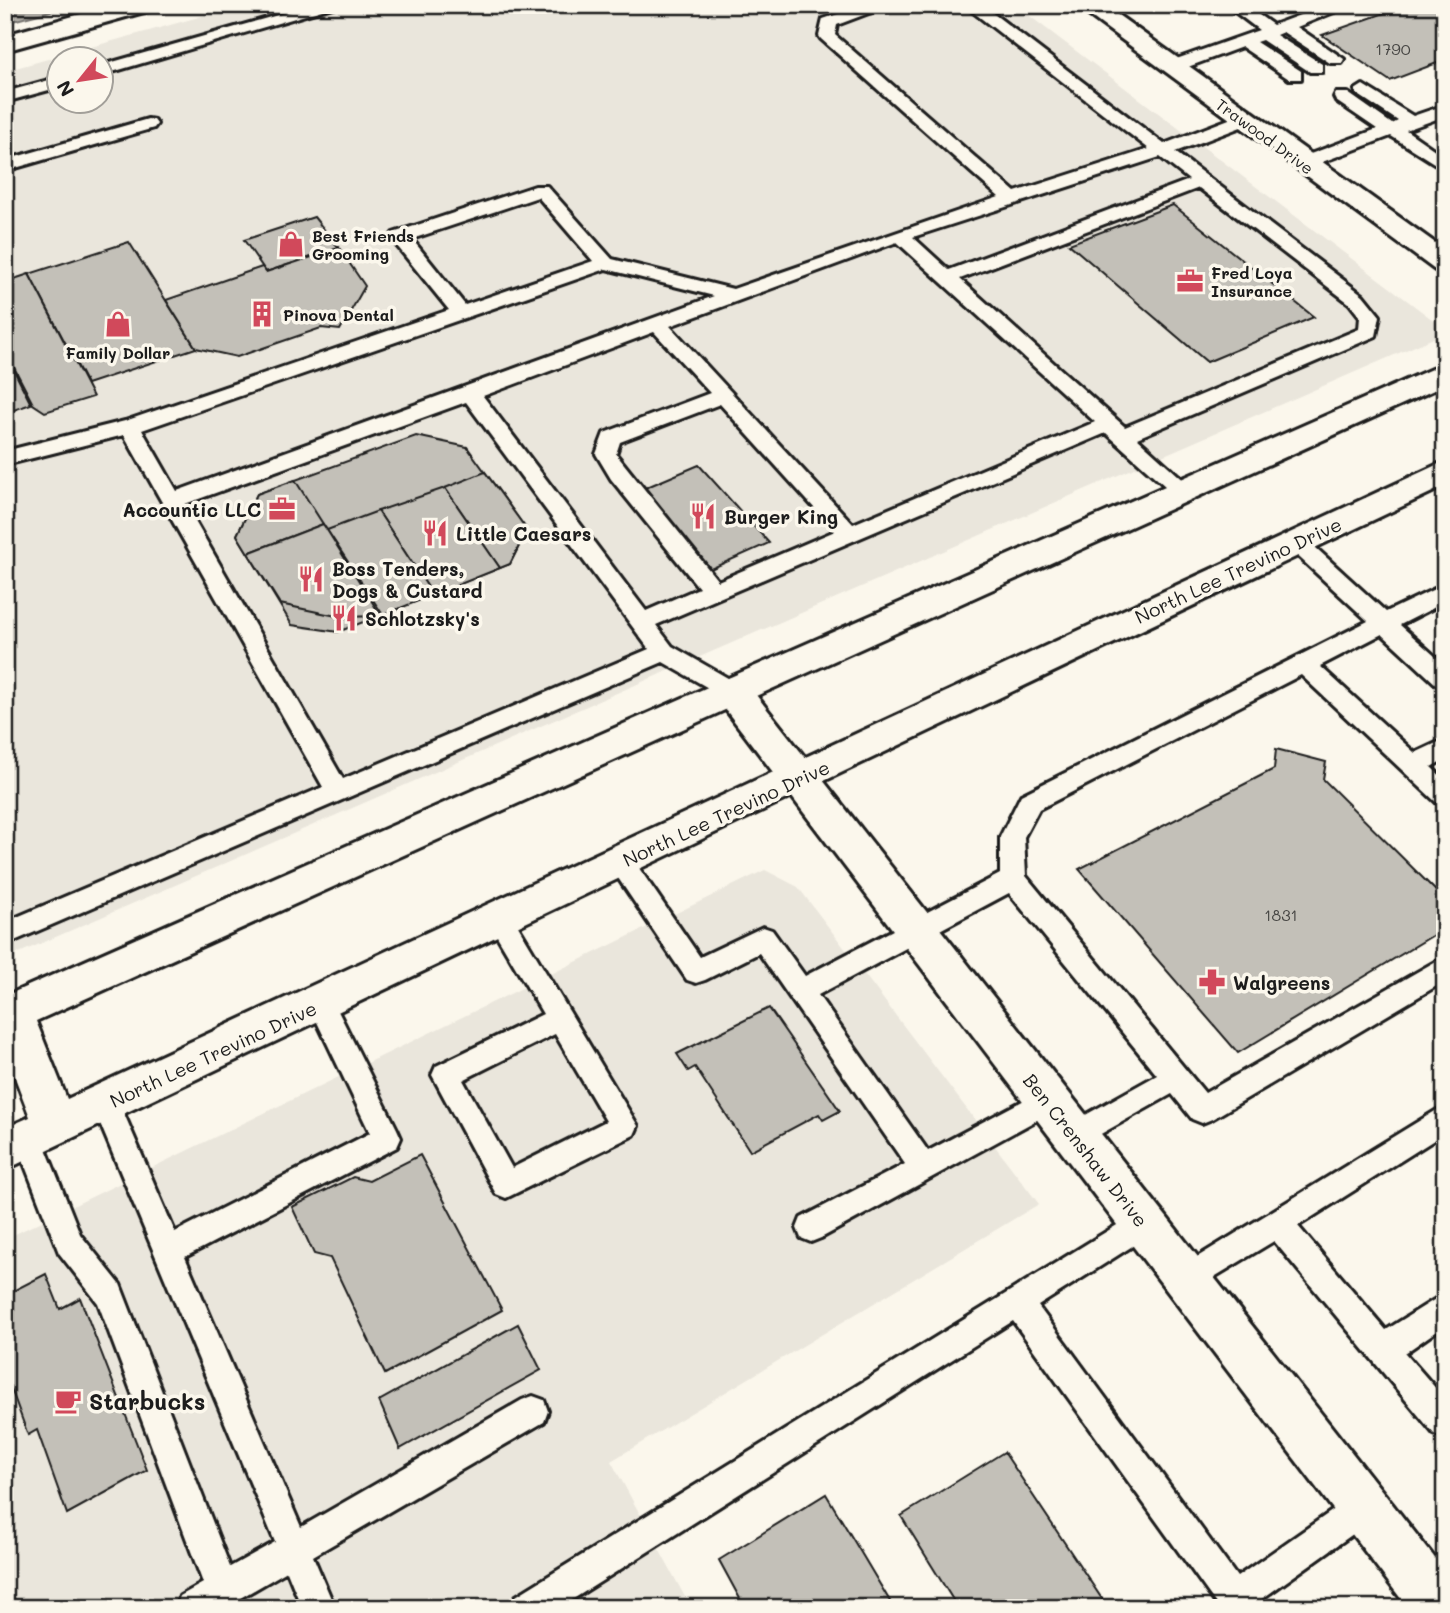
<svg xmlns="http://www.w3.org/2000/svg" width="1450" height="1613" font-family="Mali,sans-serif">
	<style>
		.built { fill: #eae6dc; fill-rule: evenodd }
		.water { fill: #afaca5; stroke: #74726e; stroke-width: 2 }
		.building { fill: #c3c0b8; stroke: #1c1c1c; stroke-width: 2 }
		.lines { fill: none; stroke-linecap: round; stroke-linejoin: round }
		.service-casing { stroke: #1c1c1c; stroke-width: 6 }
		.minor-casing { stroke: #1c1c1c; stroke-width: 6 }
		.tertiary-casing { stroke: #1c1c1c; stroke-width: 6 }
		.secondary-casing { stroke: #1c1c1c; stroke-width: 6 }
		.service { fill: #fbf7ec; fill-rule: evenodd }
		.minor { fill: #fbf7ec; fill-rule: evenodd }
		.tertiary { fill: #fbf7ec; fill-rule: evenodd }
		.secondary { fill: #fbf7ec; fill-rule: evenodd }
		.labels { text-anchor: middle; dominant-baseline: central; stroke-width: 7; stroke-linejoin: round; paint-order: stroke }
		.number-label { font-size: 16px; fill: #464543 }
		.far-street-label { font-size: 16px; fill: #1c1c1c; stroke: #fbf7ec }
		.far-poi-label { font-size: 16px; font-weight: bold; fill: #1c1c1c; stroke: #fbf7ec; text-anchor: start }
		.poi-label { font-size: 19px; font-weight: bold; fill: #1c1c1c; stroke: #fbf7ec; text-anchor: start }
		.street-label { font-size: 19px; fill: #1c1c1c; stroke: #fbf7ec }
		.near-poi-label { font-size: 23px; font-weight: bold; fill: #1c1c1c; stroke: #fbf7ec; text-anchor: start }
	</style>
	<rect width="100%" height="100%" fill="#fbf7ec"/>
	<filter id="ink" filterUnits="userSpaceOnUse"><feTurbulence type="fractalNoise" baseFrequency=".0143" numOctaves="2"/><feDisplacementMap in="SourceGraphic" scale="14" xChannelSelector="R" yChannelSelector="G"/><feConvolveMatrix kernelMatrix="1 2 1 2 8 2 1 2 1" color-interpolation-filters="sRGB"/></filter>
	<g filter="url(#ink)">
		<g class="built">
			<path d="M242,5H1015L1445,329V333L5,959V71ZM60,60H102V102H60Z"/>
			<polygon points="765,870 798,887 1039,1204 611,1461 691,1608 5,1608 5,1239"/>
		</g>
		<polygon class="water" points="5,5 73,5 5,23"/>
		<g class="building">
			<polygon points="1407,5 1445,5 1445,60 1390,81 1322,35"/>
			<polygon points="1173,205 1314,317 1207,362 1069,244"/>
			<polygon points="314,217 339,248 266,272 244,240"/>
			<polygon points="129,242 196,348 87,384 29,274"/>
			<polygon points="339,248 365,286 340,330 321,328 237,357 196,348 166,300 262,267 266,272"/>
			<polygon points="29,274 93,397 45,412 33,404 5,350 5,282"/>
			<polygon points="5,353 31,404 5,413"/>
			<polygon points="416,436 467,447 527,530 510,564 338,632 292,625 237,535 257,494"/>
			<polygon points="699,465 769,543 706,571 640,490"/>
			<polygon points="485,472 527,530 510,564 500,568 445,488"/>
			<polygon points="295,480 323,524 248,553 237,535 257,494"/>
			<polygon points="445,488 500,568 433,595 378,511"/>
			<polygon points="378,511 433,595 383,615 327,530"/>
			<polygon points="323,524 327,530 381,616 341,617 280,604 248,553"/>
			<polygon points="1276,749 1326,762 1323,779 1445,900 1445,928 1238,1053 1079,869 1274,769"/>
			<polygon points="769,1008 840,1111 823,1120 819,1114 750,1151 695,1067 688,1071 677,1054"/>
			<polygon points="420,1155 502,1310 385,1374 330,1258 314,1254 292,1207 353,1177 369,1181"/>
			<polygon points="46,1274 60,1309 80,1298 147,1470 67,1514 37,1430 28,1435 5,1372 5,1337 12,1334 5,1314 5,1295"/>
			<polygon points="518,1324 541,1370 400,1449 379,1401"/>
			<polygon points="1004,1452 1108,1608 958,1608 901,1516"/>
			<polygon points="826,1494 894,1608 745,1608 719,1560"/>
		</g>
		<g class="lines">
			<g class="service-casing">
				<g id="service">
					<polygon points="313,5 339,5 102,75 102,65"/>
					<path d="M865,5H890L837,25L835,35L1015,192L1149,149L964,5H982L1164,144L1237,116H1249L1252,120L1249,124L1175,152L1363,295L1380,316L1376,336L1137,438L1189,485L1193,490L1189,495H1175L1106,433L656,625L672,646L740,685L744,691L740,697L732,700L724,697L663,662L5,945V922L323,787L124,435L5,465V451L125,421L449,310L393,241L391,237L393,233L535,186H547L612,259L733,289L999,197L821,39L819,36L823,19ZM1160,157L1189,180L949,270L913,237ZM1199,188L1349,303L1360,317L1359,329L1125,427L960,279ZM538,197L593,261L465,305L412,239ZM897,242L1095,422L853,524L670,326ZM606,269L714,296L177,491L142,430ZM654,332L710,393L604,433L596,454L611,479L699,588L646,611L483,396ZM466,402L649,649L343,779L185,504ZM720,404L835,531L718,581L616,454L620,442Z"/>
					<polygon points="1226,5 1245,5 1273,25 1327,5 1351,5 1297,27 1344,59 1342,63 1330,63 1283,32 1276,35 1322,64 1322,72 1310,72 1262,40 1256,42 1301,71 1301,79 1289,79 1242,47 1177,71 1165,71 1165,63 1259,30"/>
					<polygon points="60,77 60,87 5,102 5,92"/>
					<polygon points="1363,85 1413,116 1445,105 1445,116 1406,130 1445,157 1445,170 1391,136 1309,167 1297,167 1294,163 1297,159 1377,129 1336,101 1334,97 1336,93 1348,93 1392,124 1398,121 1357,94 1355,90"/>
					<polygon points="148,119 154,120 157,124 154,128 5,171 5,160"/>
					<polygon points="1296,534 1304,537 1386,612 1445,584 1445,602 1400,625 1445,665 1445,688 1437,685 1382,634 1320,666 1415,753 1445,739 1445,759 1431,767 1445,780 1445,805 1436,802 1301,675 1039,809 1024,837 1026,876 1205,1093 1445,956 1445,981 1212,1119 1202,1123 1192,1119 1172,1094 1074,1149 1064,1145 1060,1136 1064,1127 1157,1075 1009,893 818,995 928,1151 1047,1088 1057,1091 1061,1100 1057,1109 821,1238 811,1242 801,1238 797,1228 801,1218 905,1164 759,953 705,980 696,983 687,980 612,869 608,862 612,855 621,852 630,855 700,957 763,927 772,930 805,976 1000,874 1000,837 1021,795 1368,621 1288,547 1285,542 1288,537"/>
					<path d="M500,908L509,911L638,1126L634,1135L506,1198L496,1194L432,1075L436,1066L543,1014L487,919L491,911ZM555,1034L606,1121L512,1168L463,1080Z"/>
					<polygon points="321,991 330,995 397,1129 401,1138 397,1147 185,1257 301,1527 522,1400 533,1396 544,1400 548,1411 544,1422 313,1556 335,1608 302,1608 287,1571 223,1608 176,1608 180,1596 203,1583 98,1303 59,1253 15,1140 19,1131 29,1127 39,1131 80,1234 120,1284 230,1567 275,1542 92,1104 96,1095 106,1092 116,1095 175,1232 370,1133 308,1003 312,995"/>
					<polygon points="1445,1105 1445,1133 1298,1226 1386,1330 1445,1293 1445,1325 1405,1353 1445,1399 1445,1438 1434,1434 1274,1241 1186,1294 1176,1290 1171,1280 1176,1270"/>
					<polygon points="1143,1209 1153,1213 1157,1223 1153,1233 1038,1306 1237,1577 1352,1497 1363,1492 1374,1497 1379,1508 1374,1519 1249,1608 1219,1608 1013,1321 559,1608 512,1608 516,1596"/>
				</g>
			</g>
			<g class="minor-casing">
				<g id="minor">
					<polygon points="113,5 154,5 151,10 5,51 5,35"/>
					<polygon points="732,677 745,681 1445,1571 1445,1608 1408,1608 719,701 714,691 719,681"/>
				</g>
			</g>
			<g class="tertiary-casing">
				<polygon id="tertiary" points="1075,5 1104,5 1445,250 1445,273 1435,270"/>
			</g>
			<g class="secondary-casing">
				<polygon id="secondary" points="1445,363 1445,385 36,1021 67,1099 1445,461 1445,486 5,1170 5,1128 30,1117 5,1051 5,996"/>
			</g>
			<use href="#service" class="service"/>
			<use href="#minor" class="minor"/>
			<use href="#tertiary" class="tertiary"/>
			<use href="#secondary" class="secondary"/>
		</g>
	</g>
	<defs>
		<g id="shop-bare" transform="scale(2.1)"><path d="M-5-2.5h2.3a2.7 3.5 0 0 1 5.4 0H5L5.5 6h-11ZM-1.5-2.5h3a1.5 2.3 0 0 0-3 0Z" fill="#d1495b" stroke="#fbf7ec" stroke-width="2.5" paint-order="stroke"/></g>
		<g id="office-bare" transform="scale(2.1)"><path d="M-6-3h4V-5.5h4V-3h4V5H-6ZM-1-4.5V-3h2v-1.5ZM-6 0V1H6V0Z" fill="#d1495b" stroke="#fbf7ec" stroke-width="2.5" paint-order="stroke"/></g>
		<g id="building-bare" transform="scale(2.1)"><path d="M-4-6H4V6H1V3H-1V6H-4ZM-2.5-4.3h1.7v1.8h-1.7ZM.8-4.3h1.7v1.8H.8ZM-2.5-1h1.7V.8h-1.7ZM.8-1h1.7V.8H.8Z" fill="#d1495b" stroke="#fbf7ec" stroke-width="2.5" paint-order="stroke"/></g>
		<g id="restaurant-bare" transform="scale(2.1)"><path d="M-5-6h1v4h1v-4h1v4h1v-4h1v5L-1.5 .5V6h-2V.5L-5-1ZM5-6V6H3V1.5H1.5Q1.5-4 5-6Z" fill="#d1495b" stroke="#fbf7ec" stroke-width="2.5" paint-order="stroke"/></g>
		<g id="pharmacy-bare" transform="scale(2.1)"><path d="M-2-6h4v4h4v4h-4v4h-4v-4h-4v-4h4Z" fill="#d1495b" stroke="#fbf7ec" stroke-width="2.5" paint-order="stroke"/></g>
		<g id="cafe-bare" transform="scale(2.1)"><path d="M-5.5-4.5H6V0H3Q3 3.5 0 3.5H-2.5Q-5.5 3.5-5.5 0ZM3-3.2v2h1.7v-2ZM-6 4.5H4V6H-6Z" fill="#d1495b" stroke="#fbf7ec" stroke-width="2.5" paint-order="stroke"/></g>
	</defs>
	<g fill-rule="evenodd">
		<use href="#shop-bare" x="291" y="244"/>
		<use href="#office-bare" x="1190" y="281"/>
		<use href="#building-bare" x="262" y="314"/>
		<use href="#shop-bare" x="118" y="324"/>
		<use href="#office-bare" x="282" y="509"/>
		<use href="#restaurant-bare" x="703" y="516"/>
		<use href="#restaurant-bare" x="435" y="533"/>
		<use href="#restaurant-bare" x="311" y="579"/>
		<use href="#restaurant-bare" x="344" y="618"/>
		<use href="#pharmacy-bare" x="1212" y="982"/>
		<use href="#cafe-bare" x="68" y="1401"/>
	</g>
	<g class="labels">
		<g class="number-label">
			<text x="1393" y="48">1790</text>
			<text x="1281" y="914">1831</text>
		</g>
		<g class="far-street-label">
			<text transform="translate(1265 136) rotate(36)">Trawood Drive</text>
		</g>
		<g class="far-poi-label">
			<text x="312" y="235">Best Friends<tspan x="312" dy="18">Grooming</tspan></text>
			<text x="1211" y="272">Fred Loya<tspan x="1211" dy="18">Insurance</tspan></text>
			<text x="283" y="314">Pinova Dental</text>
			<text x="118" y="352" text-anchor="middle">Family Dollar</text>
		</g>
		<g class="poi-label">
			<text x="261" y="509" text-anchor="end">Accountic LLC</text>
			<text x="724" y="516">Burger King</text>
			<text x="456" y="533">Little Caesars</text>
			<text x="332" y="568">Boss Tenders,<tspan x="332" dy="22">Dogs &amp; Custard</tspan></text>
			<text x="365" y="618">Schlotzsky's</text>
			<text x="1233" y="982">Walgreens</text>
		</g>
		<g class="street-label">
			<text transform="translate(1238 570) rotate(-25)">North Lee Trevino Drive</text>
			<text transform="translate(726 813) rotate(-25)">North Lee Trevino Drive</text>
			<text transform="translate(213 1054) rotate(-25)">North Lee Trevino Drive</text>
			<text transform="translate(1086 1150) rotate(52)">Ben Crenshaw Drive</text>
		</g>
		<g class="near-poi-label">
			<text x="89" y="1401">Starbucks</text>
		</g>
	</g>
	<rect width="1450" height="1613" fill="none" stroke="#fbf7ec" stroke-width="28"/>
	<rect x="14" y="14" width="1422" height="1585" fill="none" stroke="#1c1c1c" stroke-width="2.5" filter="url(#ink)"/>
	<g transform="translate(80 80) rotate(240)"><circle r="33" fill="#fbf7ec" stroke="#a29f99" stroke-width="2"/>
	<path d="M0-5L12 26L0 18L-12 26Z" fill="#d1495b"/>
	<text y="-10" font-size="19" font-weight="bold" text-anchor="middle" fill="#1c1c1c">N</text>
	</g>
</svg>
